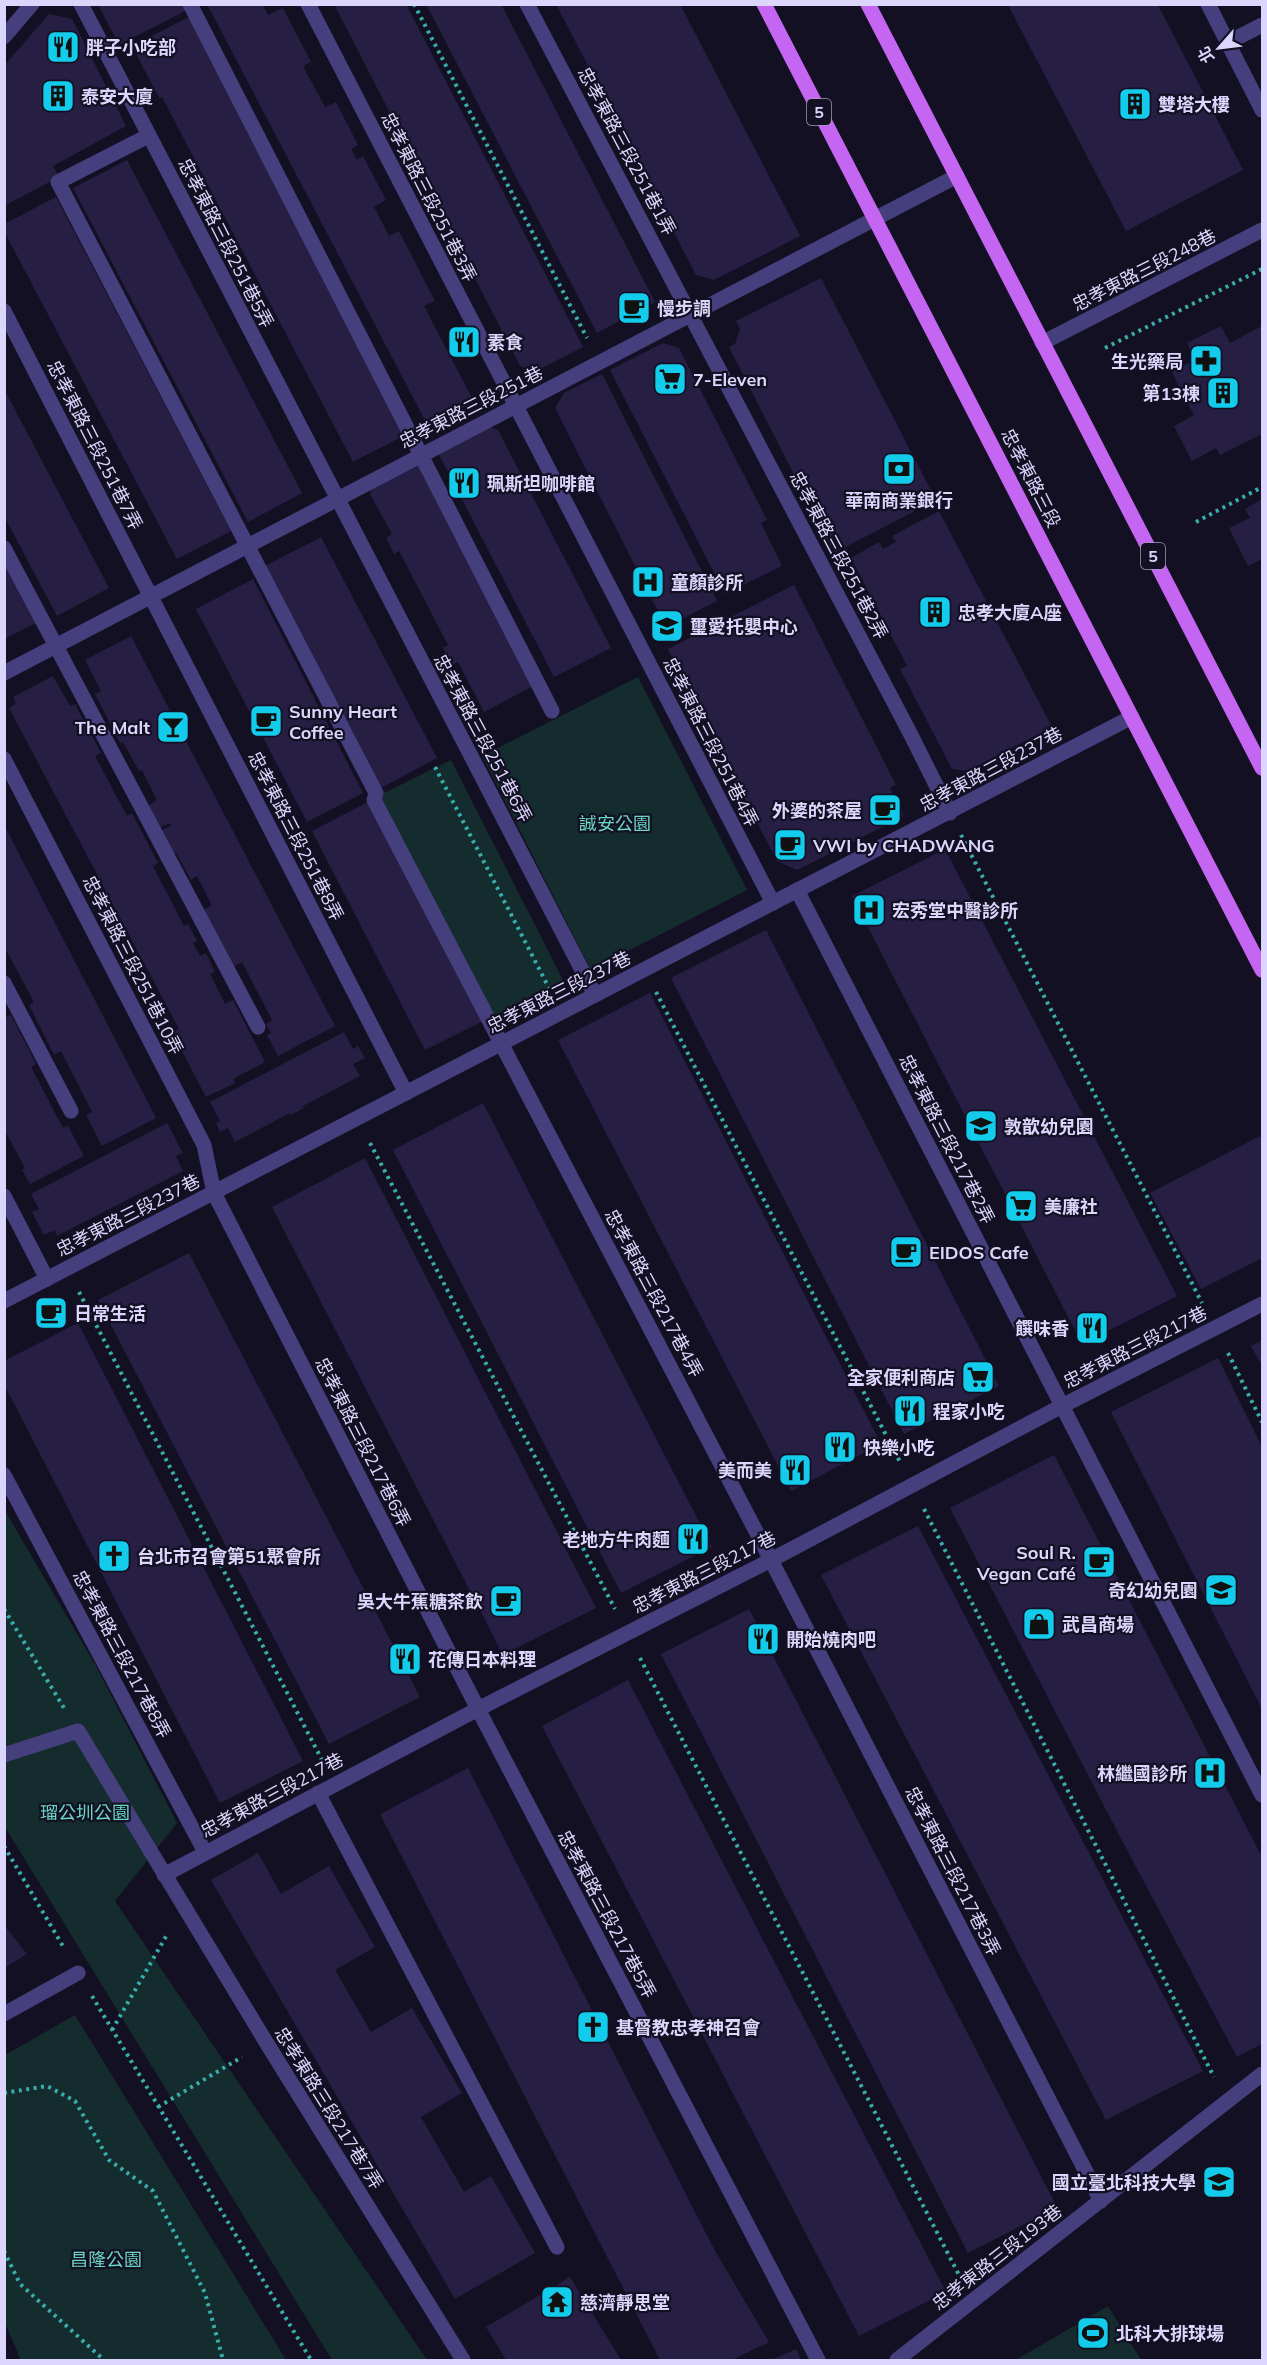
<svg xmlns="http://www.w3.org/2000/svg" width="1267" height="2365" font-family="Mulish,'Noto Sans TC',sans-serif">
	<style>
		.green { fill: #142c2d }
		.building { fill: #271e43 }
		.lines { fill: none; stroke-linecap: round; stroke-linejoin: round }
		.path { stroke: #39adab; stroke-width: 4; stroke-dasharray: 3 4.5; stroke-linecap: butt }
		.service { stroke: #453f7e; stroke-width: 15 }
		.minor { stroke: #453f7e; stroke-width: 15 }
		.primary { stroke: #c566f2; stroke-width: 15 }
		.labels { text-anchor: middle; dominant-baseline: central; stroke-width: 4.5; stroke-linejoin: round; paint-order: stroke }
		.shield { fill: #141023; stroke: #a09bbb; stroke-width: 1.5 }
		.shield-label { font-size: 16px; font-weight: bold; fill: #dcd6fc }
		.poi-label { font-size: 18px; font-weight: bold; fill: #dcd6fc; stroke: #141023; text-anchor: start }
		.street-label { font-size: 18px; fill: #dcd6fc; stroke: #141023 }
		.park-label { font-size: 18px; fill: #68d6c0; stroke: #141023 }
	</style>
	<rect width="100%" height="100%" fill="#141023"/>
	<g class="green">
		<polygon points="638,677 747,890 591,970 482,756"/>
		<polygon points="451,760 564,982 489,1020 376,797"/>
		<polygon points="4,1509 96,1666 177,1823 115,1901 427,2360 332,2360 5,1827"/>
		<polygon points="75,2015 286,2360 21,2360 5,2323 5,2055"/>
		<polygon points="1108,2306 1141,2360 1016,2360"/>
	</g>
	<g class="building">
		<polygon points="98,4 184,4 187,10 119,45"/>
		<polygon points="207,4 262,4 268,15 283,8 311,62 303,66 325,107 336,102 358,145 351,149 357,160 363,156 386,200 374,207 389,236 399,231 435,301 424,306 474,402 428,426"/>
		<polygon points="334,4 406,4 583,347 534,372 520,366"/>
		<polygon points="426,4 501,4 655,302 597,333"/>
		<polygon points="556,4 680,4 800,236 714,280 696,275"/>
		<polygon points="1008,5 1158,5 1243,170 1126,231"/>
		<polygon points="49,14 72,19 126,126 53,166 59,177 4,206 4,66"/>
		<polygon points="191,16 409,433 353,462 162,97 159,98 132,46"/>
		<polygon points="127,160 302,493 248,522 73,188"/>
		<polygon points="56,197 231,531 177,559 4,231 4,224"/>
		<polygon points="821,278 936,500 834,553 729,347 735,344 740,329 736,321"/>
		<polygon points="1221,326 1230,343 1262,326 1262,434 1220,455 1216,448 1192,461 1174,426 1194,415 1172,372 1195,360 1187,343"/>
		<polygon points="663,343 679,348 767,520 761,523 782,566 725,594 610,370"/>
		<polygon points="602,374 717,601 666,627 555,408 564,393"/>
		<polygon points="4,389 109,588 57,616 4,516"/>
		<polygon points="490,427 498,430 611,648 554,677 438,453"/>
		<polygon points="421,459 535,685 484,712 458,662 452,665 443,648 448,645 399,551 394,554 386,538 392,534 370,494 374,483"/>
		<polygon points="1262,499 1262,559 1248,566 1229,528 1250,518 1245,509"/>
		<polygon points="939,511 1052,727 967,771 952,769 900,669 907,666 851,558 879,542 883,549 896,542 892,536"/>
		<polygon points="321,537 437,758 381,788 265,566"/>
		<polygon points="4,562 36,623 4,639"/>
		<polygon points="253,579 363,793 307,822 196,609"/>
		<polygon points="794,585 896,785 890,788 904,816 797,870 777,861 668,649"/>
		<polygon points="131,636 335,1026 278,1056 267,1035 271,1033 266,1024 272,1020 242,962 232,967 202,910 212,906 197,876 191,880 176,853 172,856 160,831 171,826 169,823 159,828 148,806 157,800 142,770 139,771 123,742 120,743 95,694 101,691 85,660"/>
		<polygon points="53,676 70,706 75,704 101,753 95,756 127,816 132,813 158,863 153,866 184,926 188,924 197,941 193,943 200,956 206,953 215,972 210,974 225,1004 233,1000 265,1062 233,1079 235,1083 206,1097 172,1032 179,1029 9,708 16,704 13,697"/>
		<polygon points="370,801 483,1021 425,1050 312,831"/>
		<polygon points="4,825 156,1118 102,1146 86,1115 92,1112 61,1051 54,1055 29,1005 34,1002 4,946"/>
		<polygon points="945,849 1177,1296 1082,1344 852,896"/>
		<polygon points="766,930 999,1386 904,1434 671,978"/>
		<polygon points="650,993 881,1444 791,1491 558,1040"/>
		<polygon points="11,1015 36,1064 31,1067 63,1128 68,1126 84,1156 30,1184 22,1170 25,1168 4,1129 4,1018"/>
		<polygon points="344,1032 353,1049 358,1046 365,1058 353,1064 360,1076 303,1106 304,1108 291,1115 290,1113 235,1142 228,1128 220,1132 216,1123 220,1121 210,1102"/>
		<polygon points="483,1103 712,1547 621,1593 393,1150"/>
		<polygon points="167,1123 183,1153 176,1156 183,1171 57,1236 55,1230 44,1235 32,1212 39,1209 31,1194"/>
		<polygon points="1260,1136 1262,1141 1262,1258 1201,1289 1150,1193"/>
		<polygon points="365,1158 596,1608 503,1655 272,1207"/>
		<polygon points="189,1253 420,1697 329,1744 98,1300"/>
		<polygon points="78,1323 303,1761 220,1803 4,1384 4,1361"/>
		<polygon points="1262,1340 1262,1366 1251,1346"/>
		<polygon points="1218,1358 1262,1447 1262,1709 1111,1412"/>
		<polygon points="1054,1455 1262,1857 1262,2044 1237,2057 1117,1831 950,1508"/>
		<polygon points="918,1526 1203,2071 1106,2120 821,1575"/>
		<polygon points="749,1609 1057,2207 968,2253 661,1654"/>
		<polygon points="628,1680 946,2292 859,2336 542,1726"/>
		<polygon points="468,1768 715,2251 769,2342 732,2360 660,2360 380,1814"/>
		<polygon points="258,1853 281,1894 329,1866 375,1947 335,1970 371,2032 412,2008 462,2093 421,2117 464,2192 491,2176 535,2253 455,2299 211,1880"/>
		<polygon points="4,1925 27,1954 4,1968"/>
		<polygon points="570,2277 621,2360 506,2360 486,2327"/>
		<polygon points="796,2349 801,2360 772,2360"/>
	</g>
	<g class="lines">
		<g class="path">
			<polyline points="414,4 587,338"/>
			<polyline points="1105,348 1262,269"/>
			<polyline points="1196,522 1262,487"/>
			<polyline points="435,767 549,988"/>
			<polyline points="961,835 1202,1303"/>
			<polyline points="656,992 900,1462"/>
			<polyline points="370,1143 615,1609"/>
			<polyline points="79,1292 322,1760"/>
			<polyline points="1228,1353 1262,1422"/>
			<polyline points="924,1509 1214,2077"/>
			<polyline points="4,1609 64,1708"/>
			<polyline points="640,1658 959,2275"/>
			<polyline points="4,1846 64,1948"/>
			<polyline points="92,1996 311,2360"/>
			<polyline points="112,2030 168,1933"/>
			<polyline points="4,2093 47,2086 75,2101 109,2160 153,2191 205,2293 223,2360"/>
			<polyline points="158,2107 242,2057"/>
			<polyline points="4,2251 20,2284 104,2360"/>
		</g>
		<g class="service">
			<polyline points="81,4 595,995"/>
			<polyline points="190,4 552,711"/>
			<polyline points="308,4 773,903"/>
			<polyline points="527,4 910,733 950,813"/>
			<polyline points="1208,4 1262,110"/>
			<polyline points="1227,43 1262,25"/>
			<polyline points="148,136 58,182 376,793 374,800 771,1560 1101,2201"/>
			<polyline points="4,311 406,1093"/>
			<polyline points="4,548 258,1027"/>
			<polyline points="4,759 204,1145 214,1193 478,1709 818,2360"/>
			<polyline points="797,890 1262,1795"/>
			<polyline points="4,983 71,1111"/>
			<polyline points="4,1196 47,1279"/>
			<polyline points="4,1475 205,1852"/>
			<polyline points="318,1793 557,2247"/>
			<polyline points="4,2014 78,1973"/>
			<polyline points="897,2360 1262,2074"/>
		</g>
		<g class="minor">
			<polyline points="4,37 32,4"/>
			<polyline points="1042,343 1262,230"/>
			<polyline points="4,673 957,176"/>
			<polyline points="4,1301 1132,717"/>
			<polyline points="4,1755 78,1731 266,2042 463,2360"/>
			<polyline points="164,1875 478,1709 771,1560 1062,1406 1262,1304"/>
		</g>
		<g class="primary">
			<polyline points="764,4 1262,970"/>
			<polyline points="868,4 1262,768"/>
		</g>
	</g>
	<defs>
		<g id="restaurant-square" transform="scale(1.725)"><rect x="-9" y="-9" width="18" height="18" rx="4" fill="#13cbea" stroke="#141023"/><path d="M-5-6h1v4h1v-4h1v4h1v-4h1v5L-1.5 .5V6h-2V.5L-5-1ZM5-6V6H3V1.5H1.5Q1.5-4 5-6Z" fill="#111"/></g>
		<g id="building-square" transform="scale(1.725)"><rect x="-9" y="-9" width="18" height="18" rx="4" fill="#13cbea" stroke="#141023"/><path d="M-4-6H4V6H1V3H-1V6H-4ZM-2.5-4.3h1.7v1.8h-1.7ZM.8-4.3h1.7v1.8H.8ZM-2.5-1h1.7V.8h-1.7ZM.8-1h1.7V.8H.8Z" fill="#111"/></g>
		<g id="cafe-square" transform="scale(1.725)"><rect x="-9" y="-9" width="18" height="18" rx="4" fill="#13cbea" stroke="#141023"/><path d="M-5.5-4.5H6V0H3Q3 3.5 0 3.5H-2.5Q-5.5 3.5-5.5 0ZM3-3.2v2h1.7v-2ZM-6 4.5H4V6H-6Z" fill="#111"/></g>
		<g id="pharmacy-square" transform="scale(1.725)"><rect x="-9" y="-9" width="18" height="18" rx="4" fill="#13cbea" stroke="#141023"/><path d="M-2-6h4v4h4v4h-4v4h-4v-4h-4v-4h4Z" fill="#111"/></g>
		<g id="supermarket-square" transform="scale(1.725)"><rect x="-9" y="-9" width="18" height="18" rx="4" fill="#13cbea" stroke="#141023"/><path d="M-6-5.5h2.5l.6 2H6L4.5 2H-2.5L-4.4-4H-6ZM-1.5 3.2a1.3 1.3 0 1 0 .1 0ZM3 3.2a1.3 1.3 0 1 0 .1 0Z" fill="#111"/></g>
		<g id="bank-square" transform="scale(1.725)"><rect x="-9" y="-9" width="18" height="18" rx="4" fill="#13cbea" stroke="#141023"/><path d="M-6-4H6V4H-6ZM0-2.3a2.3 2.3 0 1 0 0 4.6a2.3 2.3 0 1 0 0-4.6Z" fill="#111"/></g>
		<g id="hospital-square" transform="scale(1.725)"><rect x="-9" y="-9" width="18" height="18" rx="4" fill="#13cbea" stroke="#141023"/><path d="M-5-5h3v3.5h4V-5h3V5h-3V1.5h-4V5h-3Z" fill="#111"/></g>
		<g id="school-square" transform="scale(1.725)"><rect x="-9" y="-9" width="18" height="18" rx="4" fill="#13cbea" stroke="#141023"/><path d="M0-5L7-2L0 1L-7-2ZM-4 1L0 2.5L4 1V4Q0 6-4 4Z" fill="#111"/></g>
		<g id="bar-square" transform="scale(1.725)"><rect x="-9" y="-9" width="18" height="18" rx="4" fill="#13cbea" stroke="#141023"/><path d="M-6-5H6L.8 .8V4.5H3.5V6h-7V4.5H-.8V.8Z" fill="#111"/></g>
		<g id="church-square" transform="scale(1.725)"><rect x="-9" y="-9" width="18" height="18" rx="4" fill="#13cbea" stroke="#141023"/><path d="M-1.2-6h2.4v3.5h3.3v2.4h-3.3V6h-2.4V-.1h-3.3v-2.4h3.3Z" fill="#111"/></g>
		<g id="shop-square" transform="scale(1.725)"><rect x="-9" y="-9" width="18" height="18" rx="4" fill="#13cbea" stroke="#141023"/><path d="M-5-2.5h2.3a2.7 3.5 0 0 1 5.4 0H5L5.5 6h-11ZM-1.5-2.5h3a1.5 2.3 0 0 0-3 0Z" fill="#111"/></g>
		<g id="university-square" transform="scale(1.725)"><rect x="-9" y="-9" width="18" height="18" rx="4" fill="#13cbea" stroke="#141023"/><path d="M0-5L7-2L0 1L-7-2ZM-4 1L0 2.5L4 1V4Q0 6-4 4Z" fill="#111"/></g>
		<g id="temple-square" transform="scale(1.725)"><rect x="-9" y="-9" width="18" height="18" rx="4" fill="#13cbea" stroke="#141023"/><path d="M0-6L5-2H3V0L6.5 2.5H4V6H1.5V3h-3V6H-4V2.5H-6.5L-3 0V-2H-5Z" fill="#111"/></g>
		<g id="stadium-square" transform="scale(1.725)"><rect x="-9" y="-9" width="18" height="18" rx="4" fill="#13cbea" stroke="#141023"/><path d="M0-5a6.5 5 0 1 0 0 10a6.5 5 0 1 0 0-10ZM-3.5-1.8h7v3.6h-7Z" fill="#111"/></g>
	</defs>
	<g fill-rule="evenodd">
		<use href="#restaurant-square" x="63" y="47"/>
		<use href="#building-square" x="58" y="96"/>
		<use href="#building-square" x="1135" y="104"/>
		<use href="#cafe-square" x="634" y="308"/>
		<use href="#restaurant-square" x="464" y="342"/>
		<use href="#pharmacy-square" x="1206" y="361"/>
		<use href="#supermarket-square" x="670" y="379"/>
		<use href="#building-square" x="1223" y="393"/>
		<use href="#bank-square" x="899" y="469"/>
		<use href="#restaurant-square" x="464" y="483"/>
		<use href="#hospital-square" x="648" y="582"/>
		<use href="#building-square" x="935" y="612"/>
		<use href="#school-square" x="667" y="626"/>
		<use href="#cafe-square" x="266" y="721"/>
		<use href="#bar-square" x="173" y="727"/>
		<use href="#cafe-square" x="885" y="810"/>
		<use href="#cafe-square" x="790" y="845"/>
		<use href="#hospital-square" x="869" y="910"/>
		<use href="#school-square" x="981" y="1126"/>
		<use href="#supermarket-square" x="1021" y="1206"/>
		<use href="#cafe-square" x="906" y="1252"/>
		<use href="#cafe-square" x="51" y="1313"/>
		<use href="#restaurant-square" x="1092" y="1328"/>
		<use href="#supermarket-square" x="978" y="1377"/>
		<use href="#restaurant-square" x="910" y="1411"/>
		<use href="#restaurant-square" x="840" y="1447"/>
		<use href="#restaurant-square" x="795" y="1470"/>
		<use href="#restaurant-square" x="693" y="1539"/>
		<use href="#church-square" x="114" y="1556"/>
		<use href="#cafe-square" x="1099" y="1562"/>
		<use href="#school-square" x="1221" y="1590"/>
		<use href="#cafe-square" x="506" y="1601"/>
		<use href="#shop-square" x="1039" y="1624"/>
		<use href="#restaurant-square" x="763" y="1639"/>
		<use href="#restaurant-square" x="405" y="1659"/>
		<use href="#hospital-square" x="1210" y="1773"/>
		<use href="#church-square" x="593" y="2027"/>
		<use href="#university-square" x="1219" y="2182"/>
		<use href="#temple-square" x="557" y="2302"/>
		<use href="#stadium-square" x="1093" y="2333"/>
	</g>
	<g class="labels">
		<g class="shield">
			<rect x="807" y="99" width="24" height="26" rx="4.5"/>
			<rect x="1141" y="543" width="24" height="26" rx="4.5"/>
		</g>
		<g class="shield-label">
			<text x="819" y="112">5</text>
			<text x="1153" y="556">5</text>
		</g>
		<g class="poi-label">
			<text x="86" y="47">胖子小吃部</text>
			<text x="81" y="96">泰安大廈</text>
			<text x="1158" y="104">雙塔大樓</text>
			<text x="657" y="308">慢步調</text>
			<text x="487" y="342">素食</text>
			<text x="1183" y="361" text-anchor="end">生光藥局</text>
			<text x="693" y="379">7-Eleven</text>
			<text x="1200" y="393" text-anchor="end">第13棟</text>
			<text x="487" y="483">珮斯坦咖啡館</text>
			<text x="899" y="500" text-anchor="middle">華南商業銀行</text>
			<text x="671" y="582">童顏診所</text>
			<text x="958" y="612">忠孝大廈A座</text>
			<text x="690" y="626">璽愛托嬰中心</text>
			<text x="289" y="711">Sunny Heart<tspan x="289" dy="21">Coffee</tspan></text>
			<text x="150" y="727" text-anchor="end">The Malt</text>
			<text x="862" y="810" text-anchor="end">外婆的茶屋</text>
			<text x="813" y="845">VWI by CHADWANG</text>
			<text x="892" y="910">宏秀堂中醫診所</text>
			<text x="1004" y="1126">敦歆幼兒園</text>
			<text x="1044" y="1206">美廉社</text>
			<text x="929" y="1252">EIDOS Cafe</text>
			<text x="74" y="1313">日常生活</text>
			<text x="1069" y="1328" text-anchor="end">饌味香</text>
			<text x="955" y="1377" text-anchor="end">全家便利商店</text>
			<text x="933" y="1411">程家小吃</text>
			<text x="863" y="1447">快樂小吃</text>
			<text x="772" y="1470" text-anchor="end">美而美</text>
			<text x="670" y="1539" text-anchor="end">老地方牛肉麵</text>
			<text x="1076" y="1552" text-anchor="end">Soul R.<tspan x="1076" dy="21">Vegan Café</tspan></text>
			<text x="137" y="1556">台北市召會第51聚會所</text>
			<text x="1198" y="1590" text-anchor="end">奇幻幼兒園</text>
			<text x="483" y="1601" text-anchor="end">吳大牛蕉糖茶飲</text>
			<text x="1062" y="1624">武昌商場</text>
			<text x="786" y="1639">開始燒肉吧</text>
			<text x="428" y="1659">花傳日本料理</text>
			<text x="1187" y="1773" text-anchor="end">林繼國診所</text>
			<text x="616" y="2027">基督教忠孝神召會</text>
			<text x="1196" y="2182" text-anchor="end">國立臺北科技大學</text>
			<text x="580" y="2302">慈濟靜思堂</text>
			<text x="1116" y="2333">北科大排球場</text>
		</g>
		<g class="street-label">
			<text transform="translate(627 151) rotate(62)">忠孝東路三段251巷1弄</text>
			<text transform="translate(429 197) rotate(63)">忠孝東路三段251巷3弄</text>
			<text transform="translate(226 243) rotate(63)">忠孝東路三段251巷5弄</text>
			<text transform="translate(1144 270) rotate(-27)">忠孝東路三段248巷</text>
			<text transform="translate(471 407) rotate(-27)">忠孝東路三段251巷</text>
			<text transform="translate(95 445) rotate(63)">忠孝東路三段251巷7弄</text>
			<text transform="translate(1031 478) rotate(63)">忠孝東路三段</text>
			<text transform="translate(839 555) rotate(62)">忠孝東路三段251巷2弄</text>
			<text transform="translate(483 738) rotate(62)">忠孝東路三段251巷6弄</text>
			<text transform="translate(711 742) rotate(63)">忠孝東路三段251巷4弄</text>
			<text transform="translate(991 769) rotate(-28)">忠孝東路三段237巷</text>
			<text transform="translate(296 836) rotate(63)">忠孝東路三段251巷8弄</text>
			<text transform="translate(133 965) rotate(63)">忠孝東路三段251巷10弄</text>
			<text transform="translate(559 992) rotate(-27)">忠孝東路三段237巷</text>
			<text transform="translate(947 1139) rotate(63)">忠孝東路三段217巷2弄</text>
			<text transform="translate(128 1215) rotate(-27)">忠孝東路三段237巷</text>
			<text transform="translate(654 1293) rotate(62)">忠孝東路三段217巷4弄</text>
			<text transform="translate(1135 1347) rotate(-27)">忠孝東路三段217巷</text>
			<text transform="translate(363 1442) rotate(63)">忠孝東路三段217巷6弄</text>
			<text transform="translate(704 1572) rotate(-27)">忠孝東路三段217巷</text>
			<text transform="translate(122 1654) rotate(62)">忠孝東路三段217巷8弄</text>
			<text transform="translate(272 1795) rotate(-28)">忠孝東路三段217巷</text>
			<text transform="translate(953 1871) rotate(63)">忠孝東路三段217巷3弄</text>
			<text transform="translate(607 1914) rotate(62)">忠孝東路三段217巷5弄</text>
			<text transform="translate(329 2108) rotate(58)">忠孝東路三段217巷7弄</text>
			<text transform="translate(997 2257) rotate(-38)">忠孝東路三段193巷</text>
		</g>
		<g class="park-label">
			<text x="615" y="823">誠安公園</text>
			<text x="85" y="1812">瑠公圳公園</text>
			<text x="106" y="2259">昌隆公園</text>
		</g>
	</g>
	<rect width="1267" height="2365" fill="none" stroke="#dcd6fc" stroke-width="12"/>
	<g transform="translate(1219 48) rotate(242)" stroke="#141023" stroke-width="4.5" paint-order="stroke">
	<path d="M0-4.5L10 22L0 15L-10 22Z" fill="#dcd6fc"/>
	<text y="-9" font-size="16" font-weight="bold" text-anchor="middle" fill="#dcd6fc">北</text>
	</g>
</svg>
